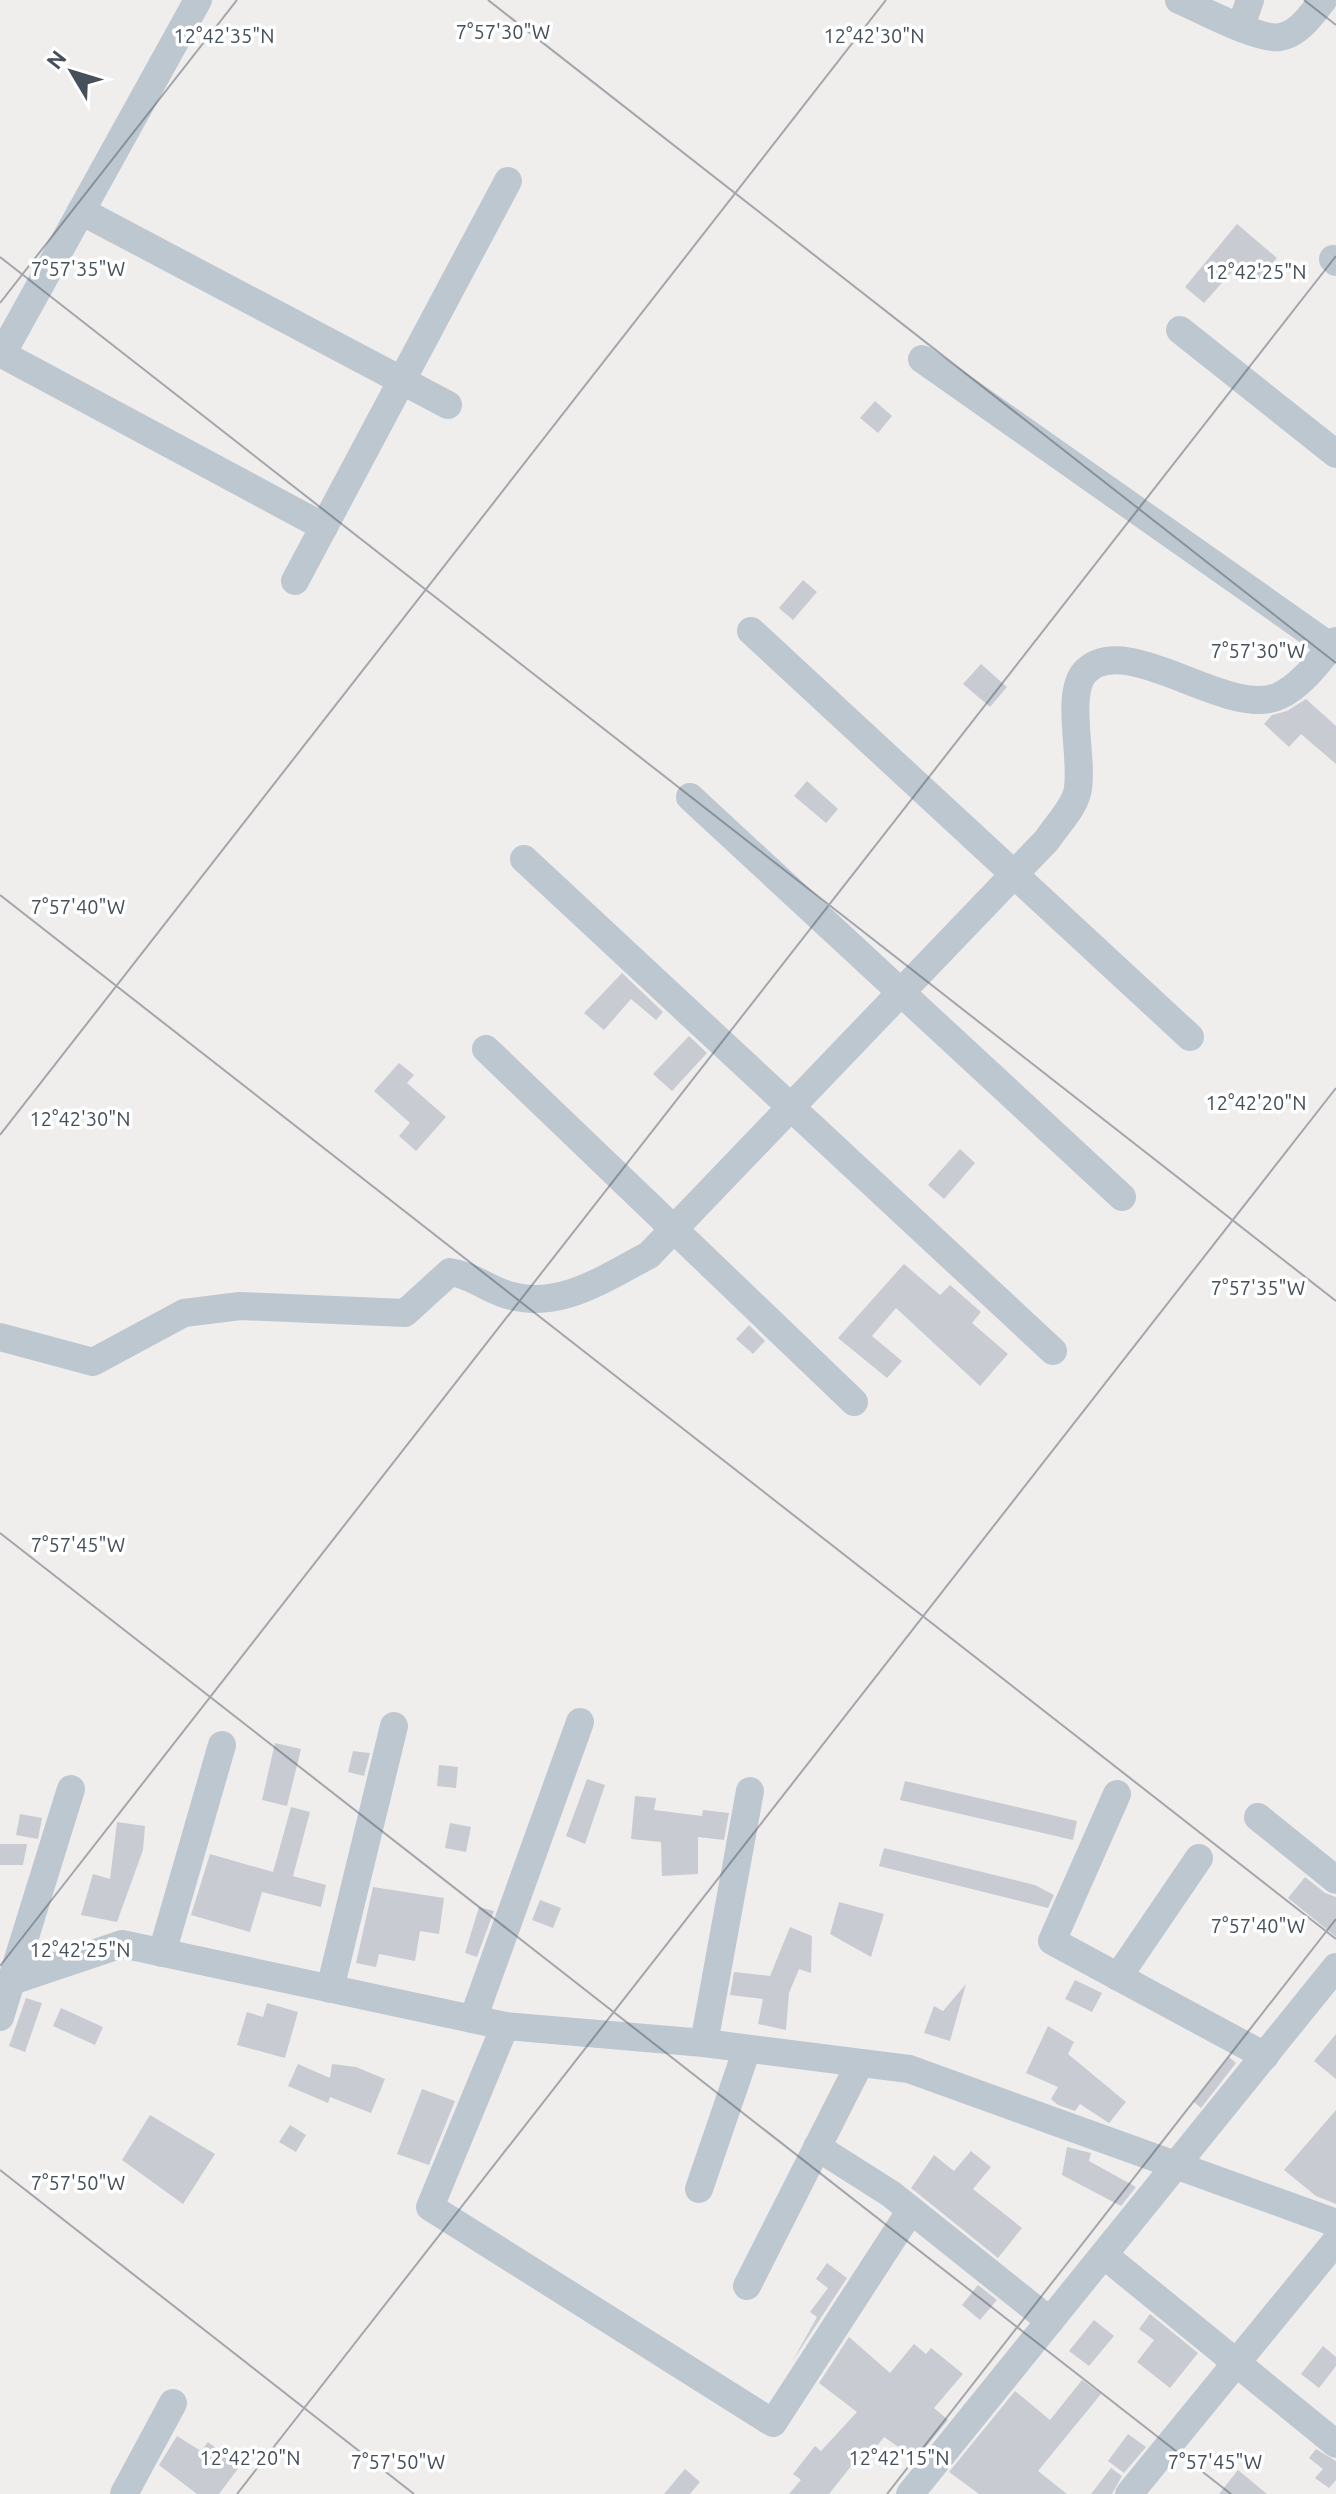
<svg xmlns="http://www.w3.org/2000/svg" width="1336" height="2494" font-family="Ubuntu,sans-serif">
	<style>
		.building { fill: #c9cbd3 }
		.lines { fill: none; stroke-linecap: round; stroke-linejoin: round }
		.minor { stroke: #bdc7d0; stroke-width: 28 }
		.ticks { fill: none; stroke: #45505b; stroke-width: 2; stroke-opacity: 0.45 }
		.ticks-label { font-size: 20px; text-anchor: middle; fill: #45505b; stroke: #fff; stroke-width: 7; stroke-linejoin: round; paint-order: stroke }
	</style>
	<rect width="100%" height="100%" fill="#f0eded"/>
	<g class="building">
		<polygon points="1237,224 1277,258 1256,282 1237,266 1204,303 1185,287"/>
		<polygon points="875,401 892,416 878,433 860,418"/>
		<polygon points="803,580 817,592 793,620 779,608"/>
		<polygon points="981,664 1007,687 990,707 963,684"/>
		<polygon points="1306,699 1336,726 1336,764 1301,734 1289,747 1264,724 1272,715 1287,711"/>
		<polygon points="807,781 838,809 826,823 794,796"/>
		<polygon points="622,973 663,1012 656,1020 631,999 604,1030 584,1013"/>
		<polygon points="689,1036 707,1053 672,1091 653,1074"/>
		<polygon points="399,1063 414,1075 407,1083 446,1117 416,1151 399,1136 410,1123 374,1091"/>
		<polygon points="960,1149 975,1163 944,1199 928,1185"/>
		<polygon points="904,1264 940,1295 950,1285 981,1312 972,1323 1008,1354 980,1386 896,1308 872,1336 902,1361 887,1378 838,1338"/>
		<polygon points="749,1325 765,1341 753,1354 736,1339"/>
		<polygon points="275,1743 301,1749 287,1806 262,1800"/>
		<polygon points="353,1751 370,1753 364,1776 348,1772"/>
		<polygon points="439,1765 458,1767 456,1788 437,1786"/>
		<polygon points="587,1779 605,1785 585,1844 566,1836"/>
		<polygon points="905,1781 1077,1821 1073,1840 900,1800"/>
		<polygon points="635,1796 656,1798 654,1810 702,1816 703,1810 729,1813 724,1840 698,1837 698,1874 662,1876 661,1842 631,1839"/>
		<polygon points="291,1807 310,1812 293,1876 326,1885 321,1907 262,1892 250,1932 191,1915 210,1854 273,1872"/>
		<polygon points="20,1814 42,1818 38,1839 16,1835"/>
		<polygon points="117,1822 145,1826 143,1850 117,1922 81,1915 93,1874 110,1879"/>
		<polygon points="450,1823 471,1827 466,1852 445,1848"/>
		<polygon points="0,1844 27,1844 23,1865 0,1865"/>
		<polygon points="884,1848 1035,1885 1054,1895 1048,1908 879,1866"/>
		<polygon points="1305,1877 1325,1893 1336,1897 1336,1937 1288,1898"/>
		<polygon points="373,1887 444,1898 439,1934 420,1931 415,1961 379,1954 376,1967 356,1963"/>
		<polygon points="540,1900 561,1908 553,1928 532,1920"/>
		<polygon points="839,1902 884,1914 871,1957 830,1934"/>
		<polygon points="479,1907 494,1911 477,1957 465,1953"/>
		<polygon points="790,1927 812,1936 811,1973 799,1969 789,1993 786,2030 758,2024 763,1999 730,1995 734,1972 770,1976"/>
		<polygon points="1075,1980 1102,1993 1092,2012 1065,1999"/>
		<polygon points="966,1984 950,2041 924,2033 934,2006 943,2011"/>
		<polygon points="26,1998 42,2003 25,2052 9,2046"/>
		<polygon points="267,2003 298,2012 285,2058 237,2045 247,2012 263,2017"/>
		<polygon points="61,2008 103,2027 95,2045 53,2026"/>
		<polygon points="1048,2026 1074,2042 1068,2054 1126,2102 1109,2123 1080,2104 1075,2111 1058,2105 1051,2099 1058,2087 1026,2073"/>
		<polygon points="1336,2034 1336,2079 1314,2061"/>
		<polygon points="1229,2057 1236,2063 1201,2108 1194,2102"/>
		<polygon points="298,2064 330,2078 332,2064 356,2067 385,2079 371,2113 330,2097 328,2103 288,2086"/>
		<polygon points="422,2089 455,2101 429,2165 397,2154"/>
		<polygon points="1336,2110 1336,2204 1316,2196 1284,2170"/>
		<polygon points="150,2115 215,2154 183,2204 122,2160"/>
		<polygon points="290,2125 306,2135 296,2152 279,2142"/>
		<polygon points="1067,2147 1091,2153 1089,2161 1136,2187 1121,2206 1062,2175"/>
		<polygon points="971,2151 991,2167 973,2189 1022,2228 998,2258 911,2188 934,2155 954,2171"/>
		<polygon points="827,2263 847,2278 792,2362 817,2317 810,2312 828,2288 816,2279"/>
		<polygon points="978,2285 997,2300 980,2320 962,2305"/>
		<polygon points="1150,2314 1198,2353 1170,2388 1137,2362 1154,2340 1139,2329"/>
		<polygon points="1094,2320 1114,2336 1089,2366 1069,2351"/>
		<polygon points="849,2337 890,2373 914,2344 926,2354 931,2348 963,2374 934,2408 948,2420 916,2459 884,2437 862,2465 856,2460 829,2494 789,2494 801,2480 793,2474 815,2446 821,2451 857,2412 819,2383"/>
		<polygon points="1323,2346 1336,2357 1336,2366 1319,2388 1301,2374"/>
		<polygon points="1082,2380 1101,2394 1038,2471 1067,2494 979,2494 949,2472 1015,2391 1050,2420"/>
		<polygon points="1128,2434 1146,2447 1124,2473 1108,2461"/>
		<polygon points="177,2436 201,2451 208,2442 240,2466 219,2494 197,2494 159,2465"/>
		<polygon points="1316,2449 1336,2461 1336,2480 1329,2488 1315,2478 1323,2469 1309,2458"/>
		<polygon points="1111,2468 1122,2476 1112,2494 1091,2494"/>
		<polygon points="685,2469 700,2482 690,2494 664,2494"/>
		<polygon points="1238,2470 1267,2494 1219,2494"/>
	</g>
	<g class="lines">
		<g class="minor">
			<polyline points="198,0 2,354 324,527"/>
			<path d="M1179,0C1201,9 1259,41 1280,37C1299,34 1312,14 1323,0"/>
			<polyline points="1241,26 1250,0"/>
			<polyline points="81,211 448,405"/>
			<polyline points="1333,259 1336,262"/>
			<polyline points="1180,330 1336,454"/>
			<polyline points="922,359 1331,647"/>
			<polyline points="295,581 508,181"/>
			<polyline points="751,631 1190,1037"/>
			<polyline points="690,797 1122,1197"/>
			<polyline points="524,859 1053,1351"/>
			<polyline points="486,1049 854,1402"/>
			<path d="M0,1337L93,1362L184,1313L240,1306L405,1313L450,1272C471,1275 483,1286 502,1293C556,1313 603,1279 649,1255L1047,840C1056,826 1073,809 1077,793C1085,763 1064,695 1085,672C1126,629 1229,720 1279,696C1303,685 1319,660 1336,641"/>
			<polyline points="1117,1794 1052,1941 1265,2056"/>
			<polyline points="1258,1817 1336,1880"/>
			<polyline points="162,1953 222,1745"/>
			<polyline points="1118,1977 1199,1858"/>
			<polyline points="0,1985 122,1944 505,2026 704,2043 909,2069 1336,2223"/>
			<polyline points="330,1989 394,1726"/>
			<polyline points="0,2017 71,1789"/>
			<polyline points="473,2019 580,1722"/>
			<polyline points="505,2026 430,2207 773,2423 911,2210"/>
			<polyline points="704,2043 750,1791"/>
			<polyline points="817,2147 891,2194 1050,2321"/>
			<polyline points="699,2189 747,2049"/>
			<polyline points="1104,2255 1336,2444"/>
			<polyline points="747,2286 860,2063"/>
			<polyline points="124,2494 173,2403"/>
			<polyline points="910,2494 1336,1967"/>
			<polyline points="1129,2494 1336,2241"/>
		</g>
	</g>
	<path class="ticks" d="M488,0L1336,663M1304,0L1336,25M0,257L1336,1301M0,303L237,0M0,895L1336,1939M0,1135L886,0M0,1533L1231,2494M0,1966L1336,256M0,2170L414,2494M237,2494L1336,1088M887,2494L1336,1919"/>
	<g class="ticks-label">
		<text x="503" y="39">7°57'30"W</text>
		<text x="224" y="43">12°42'35"N</text>
		<text x="874" y="43">12°42'30"N</text>
		<text x="78" y="276">7°57'35"W</text>
		<text x="1256" y="279">12°42'25"N</text>
		<text x="1258" y="658">7°57'30"W</text>
		<text x="78" y="914">7°57'40"W</text>
		<text x="1256" y="1110">12°42'20"N</text>
		<text x="80" y="1126">12°42'30"N</text>
		<text x="1258" y="1295">7°57'35"W</text>
		<text x="78" y="1552">7°57'45"W</text>
		<text x="1258" y="1933">7°57'40"W</text>
		<text x="80" y="1957">12°42'25"N</text>
		<text x="78" y="2190">7°57'50"W</text>
		<text x="250" y="2465">12°42'20"N</text>
		<text x="899" y="2465">12°42'15"N</text>
		<text x="398" y="2469">7°57'50"W</text>
		<text x="1215" y="2469">7°57'45"W</text>
	</g>
	<g transform="translate(72 72) rotate(308)" stroke="#ffffff" stroke-width="6" paint-order="stroke">
	<path d="M0-6L14 30L0 20L-14 30Z" fill="#45505b"/>
	<text y="-12" font-size="22" font-weight="bold" text-anchor="middle" fill="#45505b">N</text>
	</g>
</svg>
